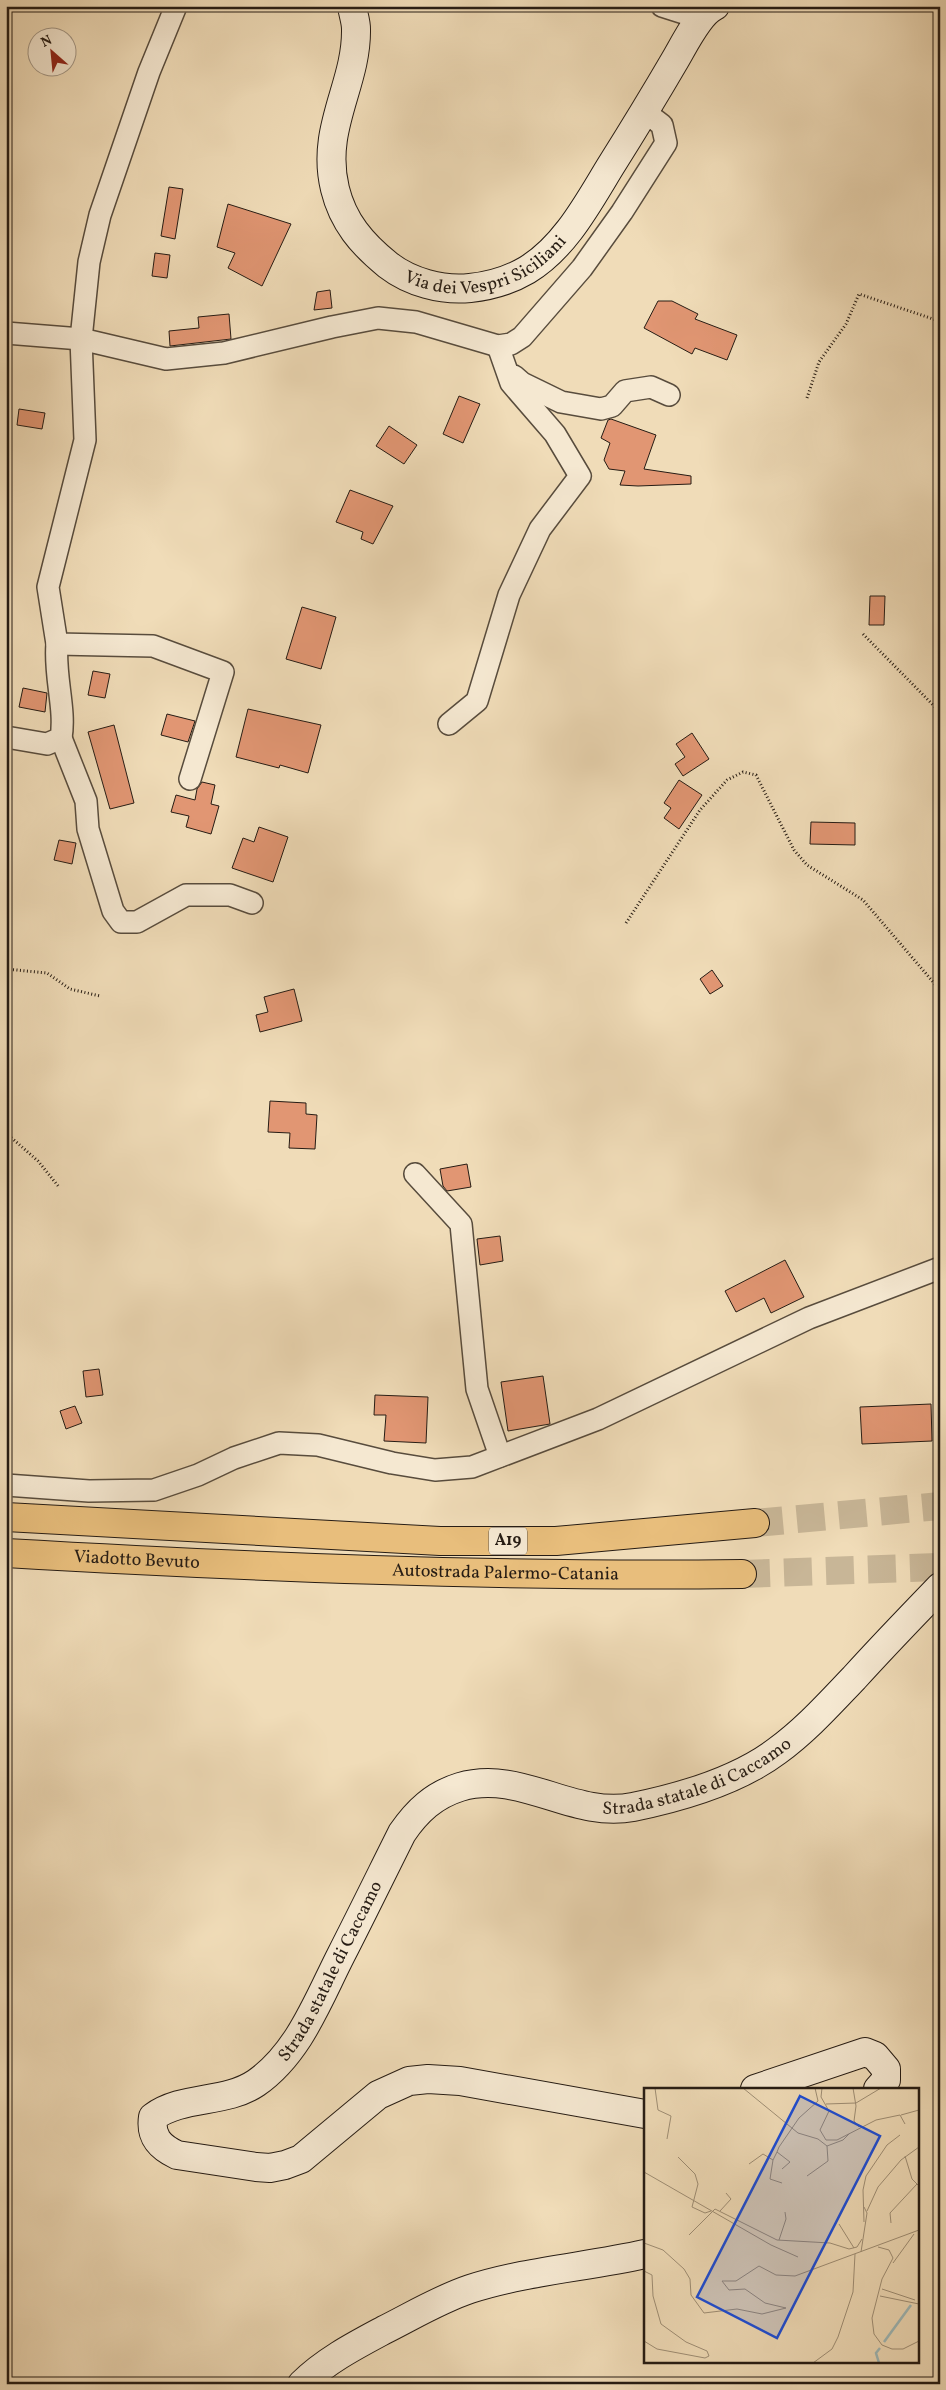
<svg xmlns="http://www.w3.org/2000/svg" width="946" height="2390" font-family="Vollkorn,serif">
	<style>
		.building { fill: #e19673; stroke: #261c14 }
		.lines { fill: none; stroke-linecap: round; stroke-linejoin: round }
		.highway-tunnel { stroke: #c8b697; stroke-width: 28; stroke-dasharray: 28 14; stroke-linecap: butt }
		.street-casing { stroke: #584c3d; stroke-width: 24 }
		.secondary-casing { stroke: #261c14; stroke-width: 30 }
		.highway-casing { stroke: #261c14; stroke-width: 30 }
		.path { stroke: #261c14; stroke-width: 3; stroke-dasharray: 1 2.5; stroke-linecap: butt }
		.street { stroke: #f5e8d1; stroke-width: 21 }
		.secondary { stroke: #f5e8d1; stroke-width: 28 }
		.highway { stroke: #e8be7c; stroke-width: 28 }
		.labels { text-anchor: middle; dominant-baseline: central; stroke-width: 5; stroke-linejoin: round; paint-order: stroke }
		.shield { fill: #f5e8d1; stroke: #64594d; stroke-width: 1 }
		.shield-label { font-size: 16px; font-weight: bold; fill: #261c14 }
		.street-label { font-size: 18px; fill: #261c14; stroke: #f5e8d1 }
		.inset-river { fill: none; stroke: #9eb9b9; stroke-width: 2.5 }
		.inset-road { fill: none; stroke: #9f8f76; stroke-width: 1 }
		.view { fill: #1d4ed8; fill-opacity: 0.15; stroke: #1d4ed8; stroke-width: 2.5 }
		.inset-edge { fill: none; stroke: #261c14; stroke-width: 2.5 }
	</style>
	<rect width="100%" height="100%" fill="#f0dcb8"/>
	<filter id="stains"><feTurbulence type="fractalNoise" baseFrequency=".004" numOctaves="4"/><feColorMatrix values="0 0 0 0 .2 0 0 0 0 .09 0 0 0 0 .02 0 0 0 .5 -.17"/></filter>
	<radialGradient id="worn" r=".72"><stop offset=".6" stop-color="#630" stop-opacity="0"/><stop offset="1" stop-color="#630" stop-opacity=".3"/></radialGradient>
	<g class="building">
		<polygon points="169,187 183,189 175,239 161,236"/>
		<polygon points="228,204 291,224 262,286 228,268 235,253 217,247"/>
		<polygon points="155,253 170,255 167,278 152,276"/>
		<polygon points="330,290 332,308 314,310 317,292"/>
		<polygon points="658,301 672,301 698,314 695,319 737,335 727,360 695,348 692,354 644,328"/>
		<polygon points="229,314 231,339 170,346 169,331 199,328 198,317"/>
		<polygon points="459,396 480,404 463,443 443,434"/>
		<polygon points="19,409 45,413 42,429 17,425"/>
		<polygon points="611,419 656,435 644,469 691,476 691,484 638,486 620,485 625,471 609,469 604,460 610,443 601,438 608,420"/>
		<polygon points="389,426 417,445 404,464 376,446"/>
		<polygon points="350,490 393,506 373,544 361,539 363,532 336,522"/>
		<polygon points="870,596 885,596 884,625 869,625"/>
		<polygon points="302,607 336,617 321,669 286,659"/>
		<polygon points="93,671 110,674 105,698 88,695"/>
		<polygon points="23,688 47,693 45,712 19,707"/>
		<polygon points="248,709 321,725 308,773 280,765 279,768 236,757"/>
		<polygon points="167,714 195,721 188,742 161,735"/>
		<polygon points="114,725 134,803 110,809 88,732"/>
		<polygon points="692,733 709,759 683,776 675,764 685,757 676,744"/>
		<polygon points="679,780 702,795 679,829 664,818 671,808 664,803"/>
		<polygon points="202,782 215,785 211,804 219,806 211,834 186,827 189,816 171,812 176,795 195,800 197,789"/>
		<polygon points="811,822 855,823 855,845 810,844"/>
		<polygon points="259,827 288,837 273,882 232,868 243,838 254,842"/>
		<polygon points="59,840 76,843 72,864 54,860"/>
		<polygon points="712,970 723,986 710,994 700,979"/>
		<polygon points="294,989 302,1021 260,1032 256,1015 268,1012 264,997"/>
		<polygon points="270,1101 306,1103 306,1114 317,1115 315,1149 289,1148 290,1133 268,1132"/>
		<polygon points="467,1164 471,1187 447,1191 443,1186 440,1169"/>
		<polygon points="500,1236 503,1261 480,1265 477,1239"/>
		<polygon points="785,1260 804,1297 771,1313 764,1298 736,1312 725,1291"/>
		<polygon points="99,1369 103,1395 86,1397 83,1371"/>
		<polygon points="543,1376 550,1424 508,1431 501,1382"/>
		<polygon points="375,1395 428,1397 426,1443 384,1441 386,1415 374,1415"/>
		<polygon points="931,1404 932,1441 862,1444 860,1407"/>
		<polygon points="75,1406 82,1423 66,1429 60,1411"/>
	</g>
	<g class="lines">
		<g class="highway-tunnel">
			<polyline points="755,1523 940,1506"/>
			<polyline points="742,1574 940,1567"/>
		</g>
		<g class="street-casing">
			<g id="street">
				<polyline points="176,6 149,72 100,215 89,262 81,339 85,440 48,587 57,644 153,646 223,672 190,779"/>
				<polyline points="662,6 684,13 707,9"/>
				<polyline points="6,333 81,339 166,359 224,353 332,327 378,318 416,322 498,346 511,344 522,337 582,268 622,212 666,143 662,125 645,112"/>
				<polyline points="514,376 522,383 561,402 601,409 612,406 625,391 651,387 669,395"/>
				<polyline points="449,724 477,701 509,595 540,529 580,476 555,434 511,383 498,346"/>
				<path d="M6,737L47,744L61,738C66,709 54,676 57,644"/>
				<polyline points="61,738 86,801 88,829 113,911 121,922 137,922 186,895 230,895 252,903"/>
				<polyline points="415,1174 461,1224 477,1389 500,1456"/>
				<polyline points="6,1485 89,1491 154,1490 198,1475 234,1458 279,1443 318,1445 392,1463 435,1470 472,1467 598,1419 809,1318 940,1268"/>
			</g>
		</g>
		<g class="secondary-casing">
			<g id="secondary">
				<path id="s1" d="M352,6C353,14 356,21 356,29C357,85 320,128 335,189C343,222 362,244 388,265C410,282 442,291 470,288C490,286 510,280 527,270C565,247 588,203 610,167C632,132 654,96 675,60C684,45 699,13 715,6"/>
				<polyline points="755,2089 865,2052 875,2056 886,2069 886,2080 878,2089"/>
				<path id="s2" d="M645,2114L460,2081L428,2079L409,2081L378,2095L301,2159L285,2165L270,2168L256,2167L177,2155C160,2147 150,2137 153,2117C183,2095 225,2104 256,2083C299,2053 318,2000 341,1955C362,1914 382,1873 402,1833C417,1811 434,1795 460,1787C521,1769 573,1819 633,1807C682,1797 737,1781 777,1751C806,1730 830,1703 854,1678C882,1647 911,1617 940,1587"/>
				<path d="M302,2384C325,2361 356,2345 384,2330C412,2316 440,2299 470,2289C526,2271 587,2267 645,2254"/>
			</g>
		</g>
		<g class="highway-casing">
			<g id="highway">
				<polyline points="6,1517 440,1541 556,1541 755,1523"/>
				<path id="s3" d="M6,1553C251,1567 496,1577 742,1574"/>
			</g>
		</g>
		<g class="path">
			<polyline points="807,398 819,362 846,324 859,294 939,321"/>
			<polyline points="863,634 940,712"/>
			<polyline points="626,923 700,810 727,780 743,772 756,775 794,850 807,865 863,900 940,990"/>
			<polyline points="6,969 47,973 70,989 100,996"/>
			<polyline points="6,1133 38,1161 59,1187"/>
		</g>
		<use href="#street" class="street"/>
		<use href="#secondary" class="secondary"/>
		<use href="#highway" class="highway"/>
	</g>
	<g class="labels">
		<rect class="shield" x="489" y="1527.5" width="38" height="27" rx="4"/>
		<g class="shield-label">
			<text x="508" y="1541">A19</text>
		</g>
		<g class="street-label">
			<text stroke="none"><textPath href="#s1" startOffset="389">Via dei Vespri Siciliani</textPath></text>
			<text stroke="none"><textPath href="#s3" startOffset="131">Viadotto Bevuto</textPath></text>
			<text stroke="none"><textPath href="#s3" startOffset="500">Autostrada Palermo-Catania</textPath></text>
			<text stroke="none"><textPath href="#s2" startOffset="1272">Strada statale di Caccamo</textPath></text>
			<text stroke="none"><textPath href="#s2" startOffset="794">Strada statale di Caccamo</textPath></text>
		</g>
	</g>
	<g transform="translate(644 2088)">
		<rect width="275" height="275" fill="#f0dcb8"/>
		<path class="inset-river" d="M240,254L267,217M235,275L232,265L236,260"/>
		<path class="inset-road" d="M11,0L14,22L27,28L23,51M99,0L154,45L174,51L183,58L199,52L206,45M178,0L177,9L185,23L176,42L182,52H193L232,32L256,27L261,36M209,0L212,18L210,33L215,39M182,16L212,15L237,0M257,27L275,22M261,68L268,91L275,98M34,69L51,86L54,96L48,119L61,125L67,123M129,72L126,91L138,95M105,76L119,66L129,72L133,64M138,81L146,74L133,64L135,59L155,30L174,13L171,0M0,84L127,157L154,169M163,88L184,73L183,58M76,123L87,111L82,105M223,123L234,99L257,72L275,59M220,134L219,102L222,88L243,57L256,47M247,135L246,125L273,96M195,136L210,160M45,147L71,121L133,152L186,155L205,161L213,159L218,151M135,152L142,131L141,124M0,155L19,162L40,181L46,191L47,207L60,225L93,221L118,226L142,220L121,215L101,201L85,202L78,193H92L115,178L132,187L151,188L275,142M234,159L245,162L249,170L238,191L228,230L230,246L238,257L248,261H259L275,253M217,164L223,125L220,119M249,175L270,146M0,183L8,187L9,208L17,236L42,254L63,263L65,268L61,270L13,261L0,253M238,201L271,212M236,208L275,216M169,275L188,261L194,249L209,204L211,166"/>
		<path class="view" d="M156,8L236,48L133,250L53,209Z"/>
		<rect width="275" height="275" class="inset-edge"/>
	</g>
	<rect width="946" height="2390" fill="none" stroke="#f0dcb8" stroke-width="25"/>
	<rect x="8" y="8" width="931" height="2375" fill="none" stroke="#261c14" stroke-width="2.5"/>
	<rect x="12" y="12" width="921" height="2365" fill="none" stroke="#261c14"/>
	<g transform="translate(52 52) rotate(333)"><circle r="24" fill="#f5e8d1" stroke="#a29685"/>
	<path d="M0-4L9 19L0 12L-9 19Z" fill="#8f2418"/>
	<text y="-8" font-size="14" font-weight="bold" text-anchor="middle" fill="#261c14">N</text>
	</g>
	<rect width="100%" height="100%" filter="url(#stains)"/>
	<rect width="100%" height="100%" fill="url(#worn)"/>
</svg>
